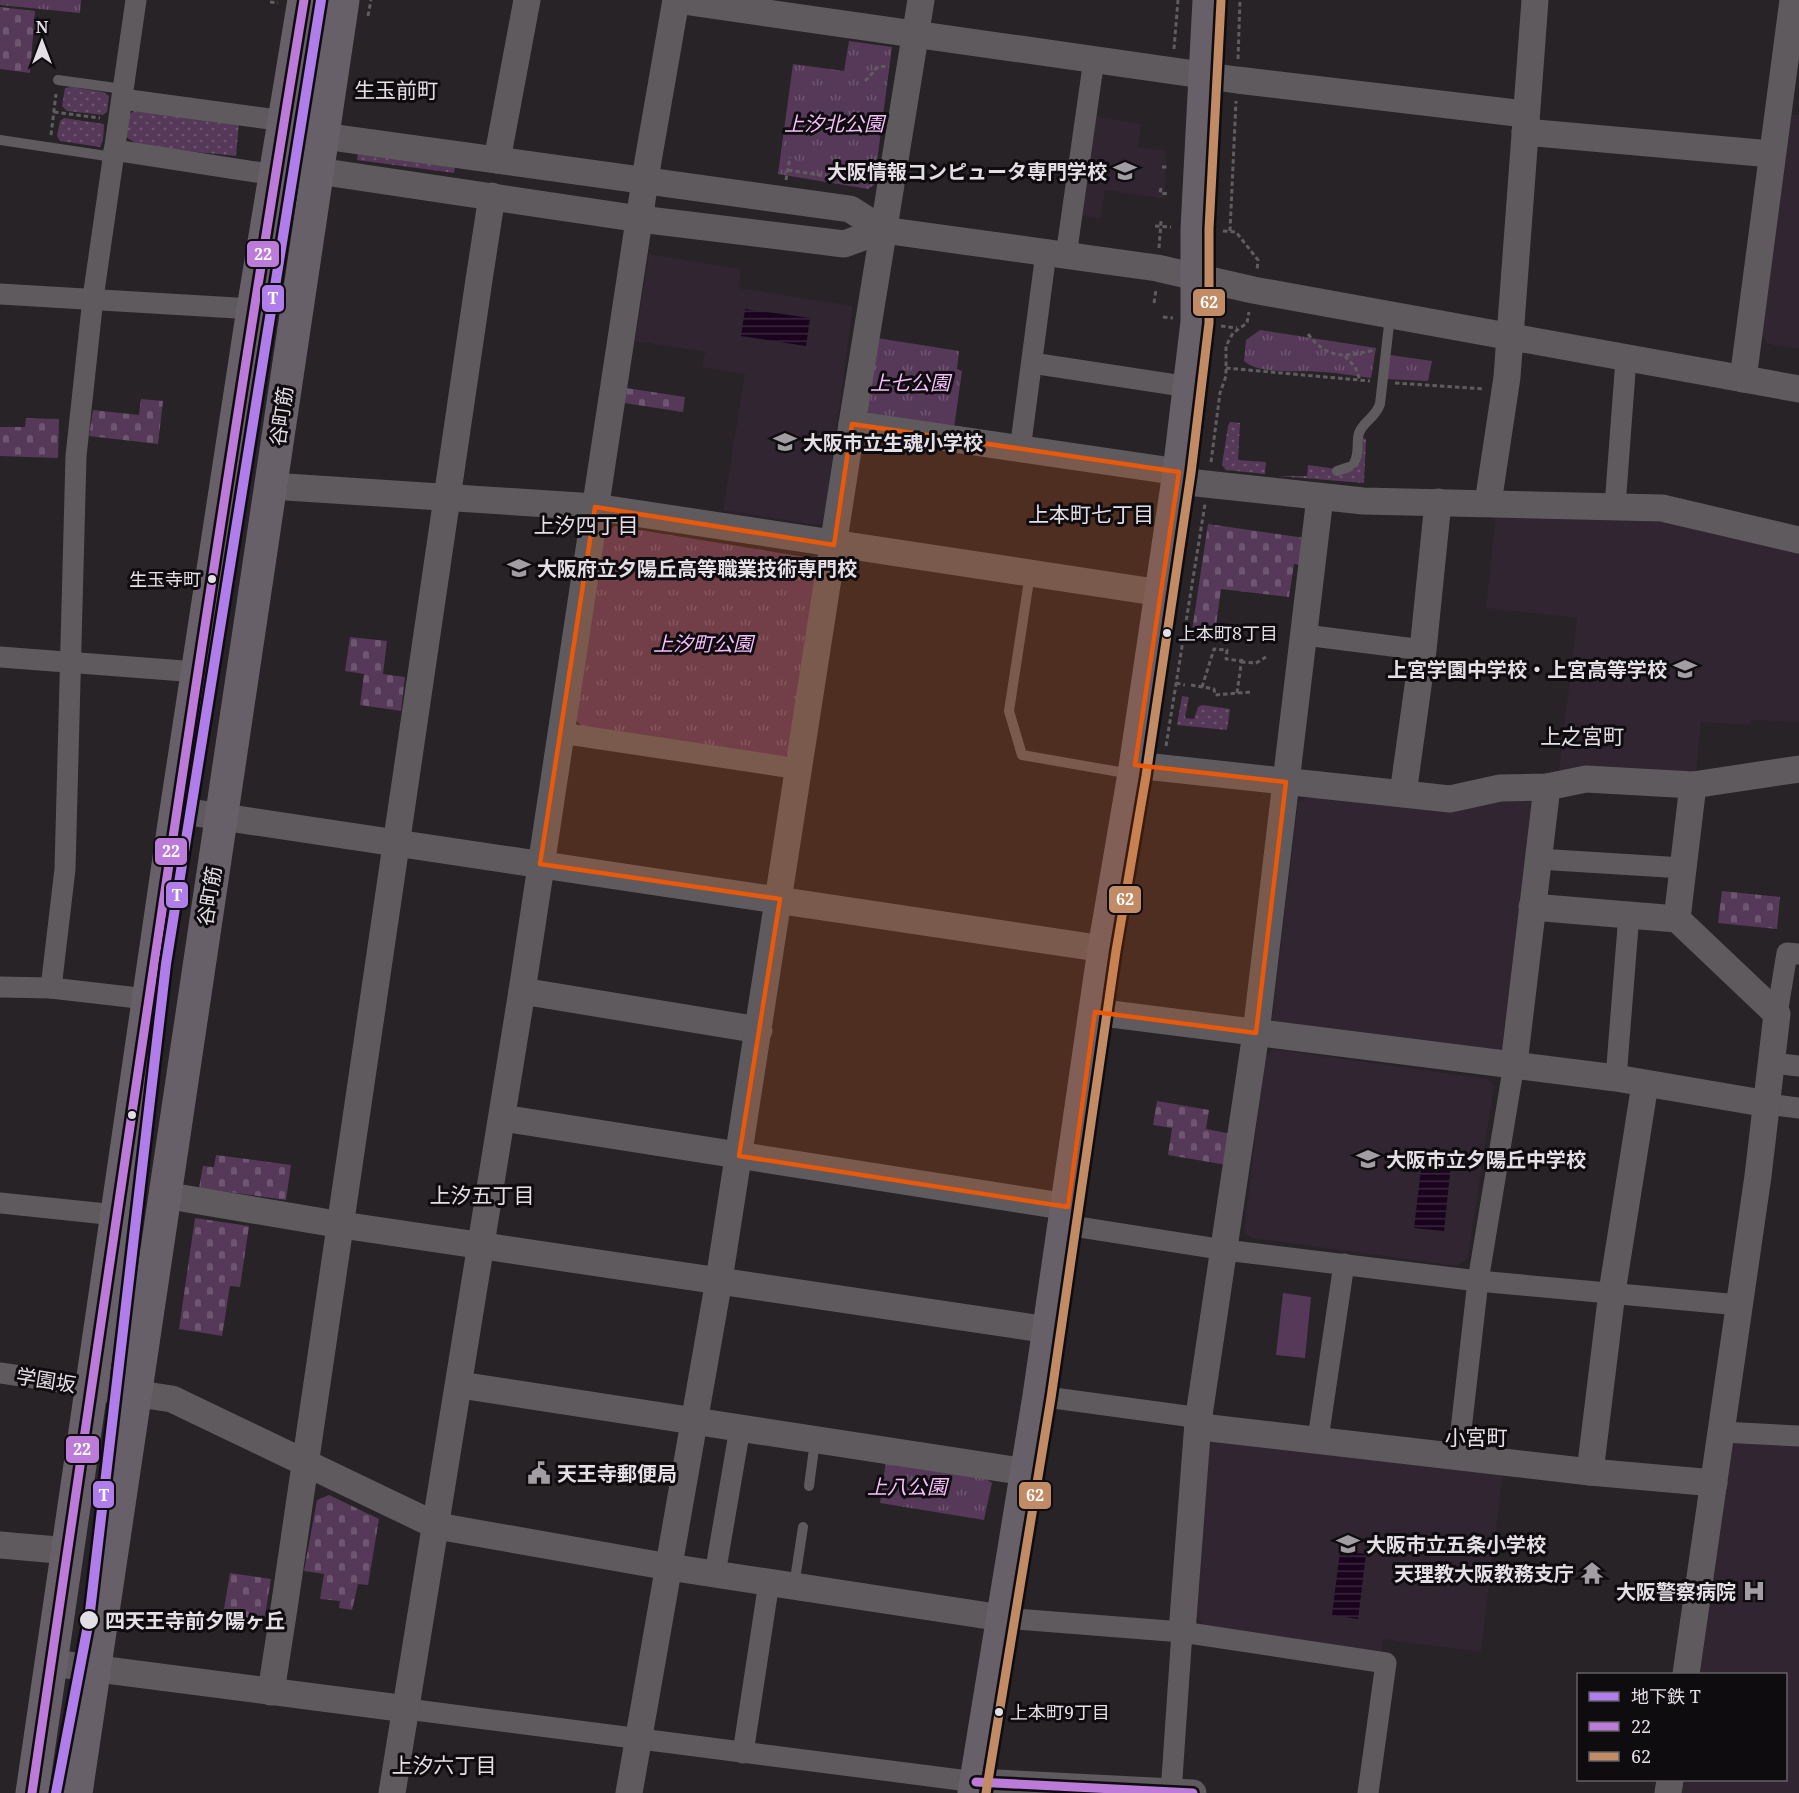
<svg xmlns="http://www.w3.org/2000/svg" width="1799" height="1793" font-family="'Noto Serif','Noto Sans JP',serif">
	<style>
		.built { fill: #302531 }
		.grass { fill: url(#grass-dots) }
		.cemetery { fill: url(#cemetery-stones) }
		.park { fill: url(#park-tufts) }
		.pitch { fill: #563958 }
		.water { fill: url(#water-rules) }
		.lines { fill: none; stroke-linecap: round; stroke-linejoin: round }
		.path { stroke: #5f5d5f; stroke-width: 3; stroke-dasharray: 4.5 3; stroke-linecap: butt }
		.service { stroke: #5e5a5e; stroke-width: 10 }
		.minor { stroke: #5e5a5e; stroke-width: 21 }
		.tertiary { stroke: #5e5a5e; stroke-width: 27 }
		.primary { stroke: #686069; stroke-width: 33 }
		.bus-1-casing { stroke: #0f0c0f; stroke-width: 14 }
		.bus-2-casing { stroke: #0f0c0f; stroke-width: 14 }
		.bus-1 { stroke: #bd7bd9; stroke-width: 9 }
		.bus-2 { stroke: #c18c65; stroke-width: 9 }
		.metro-1-casing { stroke: #0f0c0f; stroke-width: 15 }
		.metro-1 { stroke: #af7eeb; stroke-width: 10 }
		.marked { fill: #e8590c; fill-opacity: 0.2; stroke: #e8590c; stroke-width: 4.5; stroke-linejoin: round }
		.bus-dot { fill: #e4dfe5; stroke: #0f0c0f; stroke-width: 2 }
		.labels { text-anchor: middle; dominant-baseline: central; stroke-width: 6; stroke-linejoin: round; paint-order: stroke }
		.bus-label { font-size: 18px; fill: #e4dfe5; stroke: #0f0c0f; text-anchor: start }
		.park-label { font-size: 20px; font-style: italic; fill: #f8befd; stroke: #0f0c0f }
		.poi-label { font-size: 20px; font-weight: bold; fill: #e4dfe5; stroke: #0f0c0f; text-anchor: start }
		.street-label { font-size: 20px; fill: #e4dfe5; stroke: #0f0c0f }
		.stop-label { font-size: 20px; font-weight: bold; fill: #e4dfe5; stroke: #0f0c0f; text-anchor: start }
		.neighbourhood-label { font-size: 21px; fill: #e4dfe5; stroke: #0f0c0f }
		.line-badge { stroke: #0f0c0f; stroke-width: 2 }
		.badge-label { font-size: 16px; text-anchor: middle; font-weight: bold; fill: #fff }
	</style>
	<defs>
		<pattern id="grass-dots" width="8" height="8" patternUnits="userSpaceOnUse" patternTransform="scale(1.5)"><rect width="8" height="8" fill="#563958"/><path d="M2 2h.1M6 6h.1" fill="none" stroke="#6e5570" stroke-width="1.8" stroke-linecap="round"/></pattern>
		<pattern id="cemetery-stones" width="16" height="16" patternUnits="userSpaceOnUse" patternTransform="scale(1.5)"><rect width="16" height="16" fill="#563958"/><path d="M2 7V4a2 2 0 0 1 4 0v3zM10 15v-3a2 2 0 0 1 4 0v3z" fill="#6e5570"/></pattern>
		<pattern id="park-tufts" width="24" height="20" patternUnits="userSpaceOnUse" patternTransform="scale(1.5)"><rect width="24" height="20" fill="#563958"/><path d="M3 7l-1-3M5 7V3M7 7l1-3M15 17l-1-3M17 17v-4M19 17l1-3" fill="none" stroke="#6e5570"/></pattern>
		<pattern id="water-rules" width="6" height="5" patternUnits="userSpaceOnUse" patternTransform="scale(1.5)"><rect width="6" height="5" fill="#19031d"/><path d="M0 2.5h6" fill="none" stroke="#3a273e"/></pattern>
	</defs>
	<rect width="100%" height="100%" fill="#272327"/>
	<g class="built">
		<polygon points="1788,114 1799,115 1799,349 1768,344 1760,333"/>
		<polygon points="1093,116 1141,124 1138,147 1166,151 1165,199 1105,190 1101,218 1079,215"/>
		<polygon points="649,254 741,269 739,288 853,306 824,523 817,525 723,510 745,374 702,367 705,352 635,341"/>
		<polygon points="1496,513 1663,518 1799,551 1799,722 1751,720 1750,725 1701,722 1696,772 1559,770 1577,618 1486,608"/>
		<polygon points="1527,796 1535,802 1506,1047 1498,1054 1278,1027 1272,1018 1298,803 1307,797 1456,807"/>
		<polygon points="1272,1049 1488,1079 1494,1086 1468,1258 1457,1266 1251,1238 1244,1232 1264,1059"/>
		<polygon points="1217,1437 1503,1471 1481,1652 1383,1639 1381,1656 1203,1625 1197,1617 1209,1446"/>
		<polygon points="1729,1441 1799,1443 1799,1793 1676,1793 1679,1780 1786,1780 1786,1674 1697,1674"/>
	</g>
	<g class="grass">
		<polygon points="71,87 103,92 109,96 107,112 103,115 67,111 62,106 65,88"/>
		<polygon points="134,111 239,122 236,156 140,146 126,137 129,114"/>
		<polygon points="64,118 104,124 103,140 100,147 60,141 57,136 60,121"/>
		<polygon points="358,153 455,167 454,173 357,160"/>
		<polygon points="1230,422 1240,423 1238,460 1266,462 1265,474 1226,470 1222,465 1228,426"/>
		<polygon points="1363,438 1366,439 1364,483 1278,476 1307,476 1308,465 1351,471 1360,463"/>
		<polygon points="1182,696 1189,697 1185,718 1194,719 1198,707 1202,705 1230,709 1227,730 1177,725"/>
	</g>
	<g class="cemetery">
		<polygon points="0,7 35,11 30,73 0,69"/>
		<polygon points="626,388 685,397 683,412 624,403"/>
		<polygon points="141,399 163,401 158,444 89,436 93,410 139,415"/>
		<polygon points="26,418 59,419 58,458 0,456 0,427 25,427"/>
		<polygon points="1208,524 1305,538 1301,565 1294,564 1289,597 1221,589 1214,640 1191,637"/>
		<polygon points="350,637 387,641 383,674 405,677 401,711 360,705 364,674 345,671"/>
		<polygon points="1722,891 1780,897 1777,929 1718,923"/>
		<polygon points="1157,1101 1209,1110 1206,1129 1232,1134 1227,1165 1168,1155 1172,1128 1153,1125"/>
		<polygon points="216,1155 291,1165 286,1200 199,1188 203,1166 214,1167"/>
		<polygon points="195,1218 249,1226 240,1287 230,1286 222,1336 179,1329"/>
		<polygon points="329,1495 379,1519 368,1585 358,1584 352,1610 339,1608 340,1601 320,1599 324,1574 304,1571 317,1500"/>
		<polygon points="230,1573 271,1579 264,1621 235,1616 236,1611 224,1609"/>
	</g>
	<g class="park">
		<polygon points="0,0 81,0 80,13 0,5"/>
		<polygon points="849,41 892,47 874,185 868,189 778,174 793,64 844,71"/>
		<path d="M1260,330L1376,348L1371,378C1355,376 1339,373 1323,372C1302,369 1260,376 1244,361L1246,340Z"/>
		<polygon points="877,338 959,351 957,369 962,371 954,428 869,415 866,408"/>
		<polygon points="1390,355 1432,361 1428,381 1386,379"/>
		<polygon points="615,526 811,558 818,567 792,751 784,757 581,726 574,717 605,533"/>
		<polygon points="886,1461 985,1478 992,1483 984,1520 880,1503"/>
	</g>
	<polygon class="pitch" points="1283,1293 1311,1297 1305,1358 1276,1355"/>
	<g class="water">
		<polygon points="745,309 810,318 806,346 741,336"/>
		<polygon points="1422,1161 1451,1164 1444,1231 1414,1228"/>
		<polygon points="1340,1551 1366,1554 1358,1619 1332,1615"/>
	</g>
	<g class="lines">
		<g class="path">
			<polyline points="270,2 278,3"/>
			<polyline points="368,16 371,0"/>
			<polyline points="1174,49 1178,0"/>
			<polyline points="1238,59 1240,0"/>
			<polyline points="865,81 879,66 889,67"/>
			<polyline points="54,112 100,118"/>
			<polyline points="51,135 56,94"/>
			<polyline points="851,162 858,169"/>
			<polyline points="1162,167 1169,167"/>
			<polyline points="788,170 844,179 856,176 858,169 869,171 870,169"/>
			<polyline points="786,180 790,157"/>
			<polyline points="1161,188 1160,193 1168,194"/>
			<polyline points="1155,226 1171,227"/>
			<polyline points="1223,231 1236,232 1258,260 1257,270"/>
			<polyline points="1230,231 1236,101"/>
			<polyline points="1159,248 1161,221"/>
			<polyline points="1154,303 1156,290"/>
			<polyline points="1163,317 1173,318"/>
			<polyline points="1221,326 1237,328"/>
			<path d="M1308,334C1328,360 1345,357 1374,350"/>
			<polyline points="1345,356 1355,367 1360,380"/>
			<polyline points="1226,368 1370,381"/>
			<polyline points="1395,383 1484,389"/>
			<polyline points="1211,462 1220,393 1226,376 1226,346 1233,333 1247,323 1249,312"/>
			<polyline points="1241,662 1256,663 1266,657"/>
			<polyline points="1176,683 1185,685"/>
			<polyline points="1191,685 1214,689 1215,695 1251,692"/>
			<polyline points="1202,687 1214,649 1227,650 1226,659 1241,661"/>
			<polyline points="1237,693 1242,658"/>
			<polyline points="1166,746 1205,504"/>
		</g>
		<g class="service">
			<polyline points="58,80 123,89"/>
			<polyline points="0,140 113,157"/>
			<path d="M1354,463C1360,453 1356,444 1359,433C1363,422 1376,417 1380,404L1390,316"/>
			<polyline points="1337,471 1349,467"/>
			<polyline points="1030,574 1009,711 1022,755 1131,774"/>
			<polyline points="809,1486 815,1441"/>
			<polyline points="794,1586 803,1527"/>
		</g>
		<g class="minor">
			<polyline points="122,99 284,121"/>
			<polyline points="114,150 275,175"/>
			<polyline points="1066,256 1094,59"/>
			<polyline points="0,294 253,309"/>
			<polyline points="1032,363 1189,387"/>
			<polyline points="1020,450 1046,253"/>
			<polyline points="1615,506 1626,359"/>
			<polyline points="1305,635 1423,650"/>
			<polyline points="0,657 197,672"/>
			<polyline points="561,733 799,769"/>
			<polyline points="1538,859 1683,868"/>
			<polyline points="0,987 51,988 147,999"/>
			<polyline points="51,988 65,869 76,456 93,298 136,0"/>
			<polyline points="1777,1014 1787,953 1799,954"/>
			<polyline points="1772,1063 1799,1066"/>
			<polyline points="1616,1078 1629,914"/>
			<polyline points="1768,1104 1799,1108"/>
			<polyline points="0,1203 116,1215"/>
			<polyline points="1066,1225 1225,1250 1478,1281 1739,1305"/>
			<polyline points="0,1373 93,1387"/>
			<polyline points="1039,1396 1186,1416 1198,1422"/>
			<polyline points="1721,1432 1799,1436"/>
			<polyline points="1318,1439 1344,1264"/>
			<polyline points="1458,1456 1478,1281 1514,1064"/>
			<polyline points="715,1574 740,1428"/>
			<polyline points="1002,1618 1182,1632 1386,1663 1368,1793"/>
			<polyline points="407,1709 976,1782"/>
			<polyline points="743,1753 769,1582"/>
			<polyline points="1171,1793 1182,1632"/>
		</g>
		<g class="tertiary">
			<polyline points="676,0 1237,80 1525,114"/>
			<polyline points="284,121 323,136 850,209 883,230 1157,268 1253,290 1799,389"/>
			<polyline points="1525,132 1771,154"/>
			<polyline points="497,160 527,0"/>
			<polyline points="275,175 318,171 640,219 844,244 883,230"/>
			<polyline points="1743,379 1793,0"/>
			<polyline points="852,424 1179,472"/>
			<polyline points="1178,481 1363,501 1662,508 1799,540"/>
			<polyline points="271,486 595,507 1161,593"/>
			<polyline points="1488,503 1507,377 1535,0"/>
			<polyline points="1135,765 1450,799 1500,788 1547,787 1586,779 1693,785 1799,769"/>
			<polyline points="1403,794 1423,650 1438,502"/>
			<polyline points="176,810 1104,949"/>
			<polyline points="1532,907 1677,919"/>
			<polyline points="522,991 759,1030"/>
			<polyline points="1095,1012 1616,1078 1768,1104"/>
			<polyline points="1514,1064 1547,787"/>
			<polyline points="502,1118 1068,1207"/>
			<polyline points="164,1195 342,1225 1049,1330"/>
			<polyline points="460,1385 1026,1472"/>
			<polyline points="93,1387 172,1399 437,1526 669,1567 1002,1618"/>
			<polyline points="1198,1422 1210,1428 1590,1472 1714,1483"/>
			<polyline points="1590,1472 1612,1292 1645,1084"/>
			<polyline points="0,1545 69,1551"/>
			<polyline points="1182,1632 1198,1422 1256,1033 1320,497"/>
			<polyline points="52,1663 407,1709"/>
			<polyline points="1686,1674 1758,1176 1777,1014 1677,919 1693,785"/>
			<path d="M271,1692C349,1194 414,694 492,196"/>
			<polyline points="976,1782 1193,1793"/>
			<polyline points="392,1793 522,991 648,161 676,0"/>
			<polyline points="629,1793 719,1280 852,424 921,0"/>
			<polyline points="1668,1793 1670,1780"/>
		</g>
		<g class="primary">
			<polyline points="32,1793 174,824 253,309 304,0"/>
			<polyline points="76,1793 343,0"/>
			<polyline points="974,1793 1039,1396 1104,949 1134,774 1179,472 1197,322 1197,229 1209,0"/>
		</g>
		<g class="bus-1-casing">
			<g id="bus-1">
				<polyline points="976,1782 1193,1793"/>
				<path d="M32,1793C120,1195 206,596 304,0"/>
			</g>
		</g>
		<g class="bus-2-casing">
			<polyline id="bus-2" points="986,1793 1051,1398 1116,951 1146,776 1191,473 1209,323 1209,229 1221,1"/>
		</g>
		<use href="#bus-1" class="bus-1"/>
		<use href="#bus-2" class="bus-2"/>
		<g class="metro-1-casing">
			<polyline id="metro-1" points="56,1793 89,1620 166,964 321,0"/>
		</g>
		<use href="#metro-1" class="metro-1"/>
	</g>
	<path class="marked" d="M852,424L1179,472L1135,765L1286,782L1256,1033L1095,1012L1068,1207L739,1156L780,899L540,864L595,507L834,545Z"/>
	<defs>
		<g id="university-bare" transform="scale(1.8)"><path d="M0-5L7-2L0 1L-7-2ZM-4 1L0 2.5L4 1V4Q0 6-4 4Z" fill="#a29da2" stroke="#0f0c0f" stroke-width="2.5" paint-order="stroke"/></g>
		<g id="school-bare" transform="scale(1.8)"><path d="M0-5L7-2L0 1L-7-2ZM-4 1L0 2.5L4 1V4Q0 6-4 4Z" fill="#a29da2" stroke="#0f0c0f" stroke-width="2.5" paint-order="stroke"/></g>
		<g id="civic-bare" transform="scale(1.8)"><path d="M-.6-6.5H3V-4.5H.6V-3L4-1V1h2V6H-6V1h2V-1L-.6-3ZM-1.2 2.5V6h2.4V2.5Z" fill="#a29da2" stroke="#0f0c0f" stroke-width="2.5" paint-order="stroke"/></g>
		<g id="temple-bare" transform="scale(1.8)"><path d="M0-6L5-2H3V0L6.5 2.5H4V6H1.5V3h-3V6H-4V2.5H-6.5L-3 0V-2H-5Z" fill="#a29da2" stroke="#0f0c0f" stroke-width="2.5" paint-order="stroke"/></g>
		<g id="hospital-bare" transform="scale(1.8)"><path d="M-5-5h3v3.5h4V-5h3V5h-3V1.5h-4V5h-3Z" fill="#a29da2" stroke="#0f0c0f" stroke-width="2.5" paint-order="stroke"/></g>
	</defs>
	<g fill-rule="evenodd">
		<use href="#university-bare" x="1125" y="171"/>
		<use href="#school-bare" x="785" y="442"/>
		<use href="#school-bare" x="519" y="568"/>
		<use href="#school-bare" x="1685" y="669"/>
		<use href="#school-bare" x="1368" y="1159"/>
		<use href="#civic-bare" x="539" y="1473"/>
		<use href="#school-bare" x="1348" y="1544"/>
		<use href="#temple-bare" x="1592" y="1573"/>
		<use href="#hospital-bare" x="1754" y="1591"/>
	</g>
	<g class="bus-dot">
		<circle cx="212" cy="579" r="5"/>
		<circle cx="1167" cy="633" r="5"/>
		<circle cx="132" cy="1115" r="5"/>
		<circle cx="89" cy="1620" r="10"/>
		<circle cx="999" cy="1712" r="5"/>
	</g>
	<g class="labels">
		<g class="bus-label">
			<text x="201" y="579" text-anchor="end">生玉寺町</text>
			<text x="1178" y="633">上本町8丁目</text>
			<text x="1010" y="1712">上本町9丁目</text>
		</g>
		<g class="park-label">
			<text x="834" y="123">上汐北公園</text>
			<text x="910" y="382">上七公園</text>
			<text x="703" y="643">上汐町公園</text>
			<text x="907" y="1486">上八公園</text>
		</g>
		<g class="poi-label">
			<text x="1107" y="171" text-anchor="end">大阪情報コンピュータ専門学校</text>
			<text x="803" y="442">大阪市立生魂小学校</text>
			<text x="537" y="568">大阪府立夕陽丘高等職業技術専門校</text>
			<text x="1667" y="669" text-anchor="end">上宮学園中学校・上宮高等学校</text>
			<text x="1386" y="1159">大阪市立夕陽丘中学校</text>
			<text x="557" y="1473">天王寺郵便局</text>
			<text x="1366" y="1544">大阪市立五条小学校</text>
			<text x="1574" y="1573" text-anchor="end">天理教大阪教務支庁</text>
			<text x="1736" y="1591" text-anchor="end">大阪警察病院</text>
		</g>
		<g class="street-label">
			<text transform="translate(281 416) rotate(-82)">谷町筋</text>
			<text transform="translate(209 896) rotate(-81)">谷町筋</text>
			<text transform="translate(46 1380) rotate(9)">学園坂</text>
		</g>
		<g class="stop-label">
			<text x="105" y="1620">四天王寺前夕陽ヶ丘</text>
		</g>
		<g class="neighbourhood-label">
			<text x="396" y="90">生玉前町</text>
			<text x="1091" y="514">上本町七丁目</text>
			<text x="586" y="525">上汐四丁目</text>
			<text x="1582" y="736">上之宮町</text>
			<text x="482" y="1195">上汐五丁目</text>
			<text x="1476" y="1437">小宮町</text>
			<text x="444" y="1765">上汐六丁目</text>
		</g>
	</g>
	<g class="line-badge">
		<rect x="246" y="240" width="34" height="28" rx="6" fill="#bd7bd9"/>
		<rect x="261" y="284" width="24" height="29" rx="6" fill="#af7eeb"/>
		<rect x="1192" y="288" width="34" height="29" rx="6" fill="#c18c65"/>
		<rect x="154" y="837" width="34" height="29" rx="6" fill="#bd7bd9"/>
		<rect x="165" y="881" width="24" height="28" rx="6" fill="#af7eeb"/>
		<rect x="1108" y="885" width="34" height="29" rx="6" fill="#c18c65"/>
		<rect x="65" y="1435" width="35" height="29" rx="6" fill="#bd7bd9"/>
		<rect x="92" y="1480" width="23" height="29" rx="6" fill="#af7eeb"/>
		<rect x="1018" y="1481" width="34" height="29" rx="6" fill="#c18c65"/>
	</g>
	<g class="badge-label">
		<text x="263" y="260">22</text>
		<text x="273" y="304">T</text>
		<text x="1209" y="308">62</text>
		<text x="171" y="857">22</text>
		<text x="177" y="901">T</text>
		<text x="1125" y="905">62</text>
		<text x="82" y="1455">22</text>
		<text x="104" y="1501">T</text>
		<text x="1035" y="1501">62</text>
	</g>
	<rect x="1577" y="1673" width="210" height="108" fill="#0f0c0f" stroke="#646065" stroke-width="1.5"/>
	<rect x="1589" y="1692" width="30" height="9" fill="#af7eeb" stroke="#646065" stroke-width="1.5"/>
	<text x="1631" y="1703" font-size="18" fill="#e4dfe5">地下鉄 T</text>
	<rect x="1589" y="1722" width="30" height="9" fill="#bd7bd9" stroke="#646065" stroke-width="1.5"/>
	<text x="1631" y="1733" font-size="18" fill="#e4dfe5">22</text>
	<rect x="1589" y="1752" width="30" height="9" fill="#c18c65" stroke="#646065" stroke-width="1.5"/>
	<text x="1631" y="1763" font-size="18" fill="#e4dfe5">62</text>
	<g transform="translate(42 42)" stroke="#0f0c0f" stroke-width="4.5" paint-order="stroke">
	<path d="M0-4.5L10 22L0 15L-10 22Z" fill="#e4dfe5"/>
	<text y="-9" font-size="16" font-weight="bold" text-anchor="middle" fill="#e4dfe5">N</text>
	</g>
</svg>
